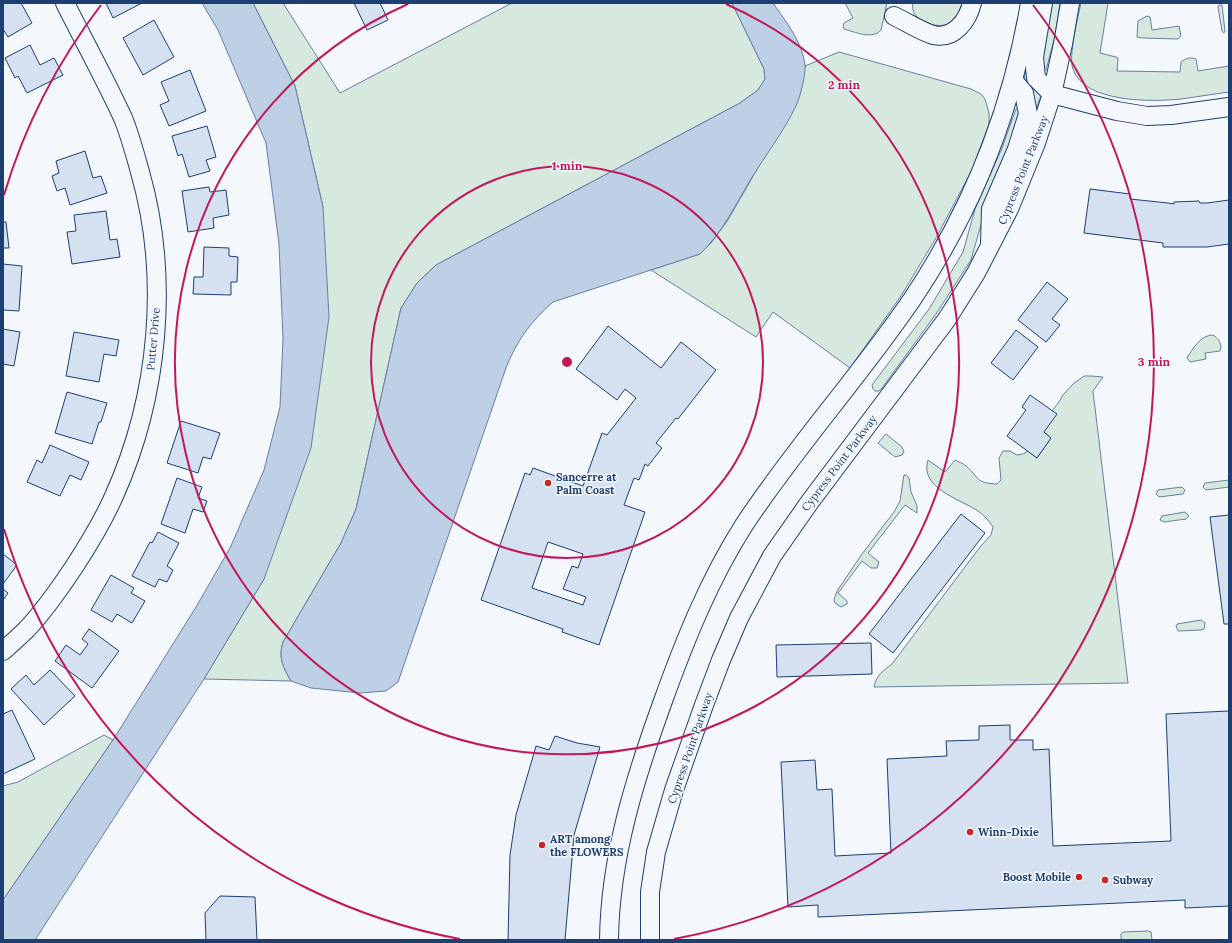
<svg xmlns="http://www.w3.org/2000/svg" width="1232" height="943" font-family="Lora,serif">
	<style>
		.green { fill: #d7e8df; stroke: #687fa3 }
		.water { fill: #bed0e5; stroke: #687fa3 }
		.building { fill: #d5e0f0; stroke: #1d3f73; fill-rule: evenodd }
		.lines { fill: none; stroke-linecap: round; stroke-linejoin: round }
		.minor-casing { stroke: #1d3f73; stroke-width: 20 }
		.minor { stroke: #f4f7fb; stroke-width: 18 }
		.ring { fill: none; stroke: #c2185b; stroke-width: 2 }
		.poi-dot { fill: #c62828; stroke: #f4f7fb; stroke-width: 1.5 }
		.labels { text-anchor: middle; dominant-baseline: central; stroke-width: 3; stroke-linejoin: round; paint-order: stroke }
		.street-label { font-size: 11px; fill: #1d3f73; stroke: #f4f7fb }
		.poi-label { font-size: 11px; font-weight: bold; fill: #1d3f73; stroke: #f4f7fb; text-anchor: start }
		.centre { fill: #c2185b; stroke: #f4f7fb; stroke-width: 2 }
		.ring-label { font-size: 12px; text-anchor: middle; font-weight: bold; fill: #c2185b; stroke: #f4f7fb; stroke-width: 3; stroke-linejoin: round; paint-order: stroke }
	</style>
	<rect width="100%" height="100%" fill="#f4f7fb"/>
	<g class="green">
		<path d="M253,3H283L340,93L512,3H732L764,69L765,79L758,90L740,103L436,265L417,283L401,308L356,509L341,543L283,642C278,658 283,667 291,681L204,679L264,579L323,207L295,86Z"/>
		<path d="M845,3H887L881,30C872,40 855,32 844,29L843,27L844,23L853,18Z"/>
		<path d="M913,3H962C960,10 955,20 948,24C936,29 909,21 913,3Z"/>
		<polygon points="1050,3 1060,3 1055,36 1046,70 1039,67"/>
		<path d="M1081,3H1108L1100,53L1116,57L1118,58L1117,71L1180,72L1181,62C1186,58 1190,57 1196,59L1198,71L1229,66V92C1213,94 1197,97 1181,99C1152,102 1084,103 1073,69C1068,57 1078,17 1081,3Z"/>
		<polygon points="1219,5 1222,5 1225,31 1224,33 1222,31 1218,7"/>
		<polygon points="1147,16 1150,17 1152,30 1179,26 1181,36 1178,39 1142,38 1137,37 1138,21"/>
		<polygon points="839,52 971,89 981,94 985,99 989,113 989,124 972,170 936,238 901,296 850,368 773,312 756,337 651,270 700,254 712,242 728,220 800,94 805,66"/>
		<path d="M1028,69C1031,79 1033,89 1041,96L1035,111C1031,101 1018,78 1028,69Z"/>
		<polygon points="1016,109 1021,110 1021,118 984,214 971,260 936,314 882,388 879,391 875,391 873,389 872,385 929,309 963,252 975,209 1002,148"/>
		<path d="M1213,335C1218,338 1220,341 1221,347L1220,351L1205,353L1206,359L1190,362L1187,358C1193,348 1201,335 1213,335Z"/>
		<path d="M1084,376H1091L1103,377L1093,391L1128,683L874,687C877,674 882,672 892,664L980,547L991,535L993,527C989,521 984,515 978,511C960,499 919,488 928,460L945,472L955,460C958,462 963,463 966,466C980,478 975,483 997,484L1001,480L999,458L1003,451H1010L1017,455L1023,454L1028,451L1037,458L1051,438L1044,432L1052,411L1059,402L1063,395L1073,384Z"/>
		<polygon points="886,434 902,447 904,452 902,455 895,457 878,443"/>
		<polygon points="904,475 906,475 909,478 911,492 917,506 917,513 905,505 868,553 879,562 877,568 871,568 862,561 838,593 847,601 847,604 841,607 835,603 834,600 837,591 862,554 894,512 900,501"/>
		<polygon points="1229,480 1229,487 1206,490 1203,487 1205,483"/>
		<polygon points="1182,487 1185,490 1183,494 1159,497 1156,494 1158,490"/>
		<polygon points="1185,512 1189,516 1186,519 1164,522 1160,520 1162,516"/>
		<polygon points="1201,620 1205,623 1204,629 1201,630 1178,631 1176,626 1177,624"/>
		<polygon points="104,735 113,740 3,900 3,786 18,782"/>
		<polygon points="1148,931 1151,932 1152,940 1121,940 1121,934 1123,932"/>
	</g>
	<g class="water">
		<polygon points="202,3 253,3 295,86 323,207 329,317 311,448 264,579 204,679 35,940 3,940 3,900 113,740 196,607 230,548 264,470 280,407 283,339 279,244 266,143 218,30"/>
		<path d="M732,3H773C786,22 802,41 805,65C806,76 799,102 793,112C781,135 765,156 751,179C735,205 723,232 700,254L553,302C531,321 516,342 506,368L398,682L386,691L360,693L311,688L291,681C283,667 278,658 283,642L341,543L356,509L401,308L417,283L436,265L740,103L758,90L765,79L764,69Z"/>
	</g>
	<g class="building">
		<polygon points="3,3 21,3 32,23 8,37 3,29"/>
		<polygon points="106,3 142,3 113,18"/>
		<polygon points="354,3 380,3 388,20 367,30"/>
		<polygon points="154,20 174,57 143,75 123,38"/>
		<polygon points="30,45 40,65 54,58 63,75 27,93 18,76 15,78 5,58"/>
		<polygon points="190,70 206,111 169,126 160,105 169,101 161,82"/>
		<polygon points="207,126 216,157 206,160 210,171 189,177 182,154 178,156 172,136"/>
		<polygon points="85,151 93,178 101,176 107,193 70,205 65,188 57,191 52,176 59,173 56,161"/>
		<polygon points="209,187 210,192 226,190 229,215 213,218 214,228 188,232 182,191"/>
		<polygon points="1090,189 1130,194 1130,199 1168,203 1174,204 1174,202 1199,201 1200,203 1207,203 1229,200 1229,244 1207,247 1163,247 1163,243 1084,233"/>
		<polygon points="106,211 110,240 117,239 120,257 72,264 67,232 76,231 74,215"/>
		<polygon points="3,222 6,222 9,248 3,248"/>
		<polygon points="204,247 229,248 229,256 238,257 237,282 231,282 231,295 193,294 194,277 203,277"/>
		<polygon points="3,264 22,266 19,311 3,310"/>
		<polygon points="1047,282 1068,299 1052,319 1060,325 1046,342 1018,320"/>
		<path d="M608,326L661,368L681,342L716,370L678,419L676,418L656,443L662,448L648,466L645,464L639,480L634,478L624,505L645,512L599,645L562,632L563,629L481,600L525,473L530,475L533,468L583,486L602,433L607,435L636,398L625,389L617,400L576,369ZM548,542L583,554L578,568L572,566L563,589L586,597L583,605L532,588Z"/>
		<polygon points="3,329 20,332 14,366 3,364"/>
		<polygon points="1016,330 1038,347 1013,380 991,363"/>
		<polygon points="74,332 119,340 116,356 104,354 99,382 66,376"/>
		<polygon points="67,392 107,403 101,422 99,422 92,444 55,433"/>
		<polygon points="1030,395 1057,414 1044,432 1051,438 1037,458 1007,436 1026,410 1022,407"/>
		<polygon points="181,421 220,433 211,459 203,457 198,473 167,463"/>
		<polygon points="50,445 89,462 81,480 70,475 60,496 27,482 37,460 42,463"/>
		<polygon points="177,478 202,487 198,498 207,501 203,512 193,509 185,533 161,524"/>
		<polygon points="961,514 985,533 893,653 869,634"/>
		<polygon points="1229,515 1229,624 1224,624 1210,517"/>
		<polygon points="158,532 179,543 167,566 173,570 167,582 159,579 155,587 132,576 150,542 152,543"/>
		<polygon points="3,554 17,565 3,584"/>
		<polygon points="111,575 134,588 131,593 145,601 132,623 117,614 112,622 91,610"/>
		<polygon points="3,589 8,593 3,600"/>
		<polygon points="89,629 119,651 92,688 55,661 66,645 80,655 88,644 82,639"/>
		<polygon points="871,643 872,674 777,677 776,645"/>
		<polygon points="50,670 75,696 44,725 11,689 26,675 34,685"/>
		<polygon points="12,710 35,759 3,774 3,714"/>
		<polygon points="1229,711 1229,906 1185,908 1185,900 818,917 818,905 788,907 781,762 815,760 817,790 832,789 835,856 891,853 887,759 947,756 946,741 979,740 979,726 1010,725 1010,740 1033,740 1033,750 1049,749 1053,846 1171,841 1166,714"/>
		<polygon points="555,736 577,743 600,747 574,835 565,940 508,940 510,855 516,815 536,746 549,750"/>
		<polygon points="220,896 255,897 257,940 206,940 205,913"/>
	</g>
	<g class="lines">
		<g class="minor-casing">
			<g id="minor">
				<polyline points="1043,3 1034,57 1036,78 1052,94 1117,111 1147,116 1171,115 1229,107"/>
				<path d="M894,16C907,22 920,31 933,35C954,40 968,20 972,3"/>
				<polyline points="990,243 991,209 1017,149 1028,114 1024,93 1013,80"/>
				<path d="M3,651C11,644 19,637 27,629C44,611 60,588 74,567C89,544 103,521 114,496C159,396 170,277 140,172C135,154 130,135 123,118C105,79 84,41 65,3"/>
				<path d="M609,940C610,857 635,778 663,701C685,640 709,580 744,525C796,446 860,376 913,298C973,208 1012,109 1030,3"/>
				<polyline points="650,940 650,892 656,852 674,790 704,705 721,660 739,618 772,556 809,503 947,319 976,273 1009,209 1036,143 1052,94 1063,44 1070,3"/>
			</g>
		</g>
		<use href="#minor" class="minor"/>
	</g>
	<g class="ring">
		<circle cx="567" cy="362" r="196"/>
		<path d="M726 4A392 392 0 1 1 408 4"/>
		<path d="M460 939A587 587 0 0 1 4 529M4 195A587 587 0 0 1 101 5M1033 5A587 587 0 0 1 674 939"/>
	</g>
	<g class="poi-dot">
		<circle cx="548" cy="483" r="4"/>
		<circle cx="970" cy="832" r="4"/>
		<circle cx="542" cy="845" r="4"/>
		<circle cx="1079" cy="877" r="4"/>
		<circle cx="1105" cy="880" r="4"/>
	</g>
	<g class="labels">
		<g class="street-label">
			<text transform="translate(1023 170) rotate(-68)">Cypress Point Parkway</text>
			<text transform="translate(153 339) rotate(-85)">Putter Drive</text>
			<text transform="translate(839 463) rotate(-53)">Cypress Point Parkway</text>
			<text transform="translate(690 748) rotate(-71)">Cypress Point Parkway</text>
		</g>
		<g class="poi-label">
			<text x="556" y="477">Sancerre at<tspan x="556" dy="13">Palm Coast</tspan></text>
			<text x="978" y="832">Winn-Dixie</text>
			<text x="550" y="839">ART among<tspan x="550" dy="13">the FLOWERS</tspan></text>
			<text x="1071" y="877" text-anchor="end">Boost Mobile</text>
			<text x="1113" y="880">Subway</text>
		</g>
	</g>
	<circle cx="567" cy="362" r="6" class="centre"/>
	<g class="ring-label">
		<text x="844" y="89">2 min</text>
		<text x="567" y="170">1 min</text>
		<text x="1154" y="366">3 min</text>
	</g>
	<rect width="1232" height="943" fill="none" stroke="#1d3f73" stroke-width="8"/>
</svg>
